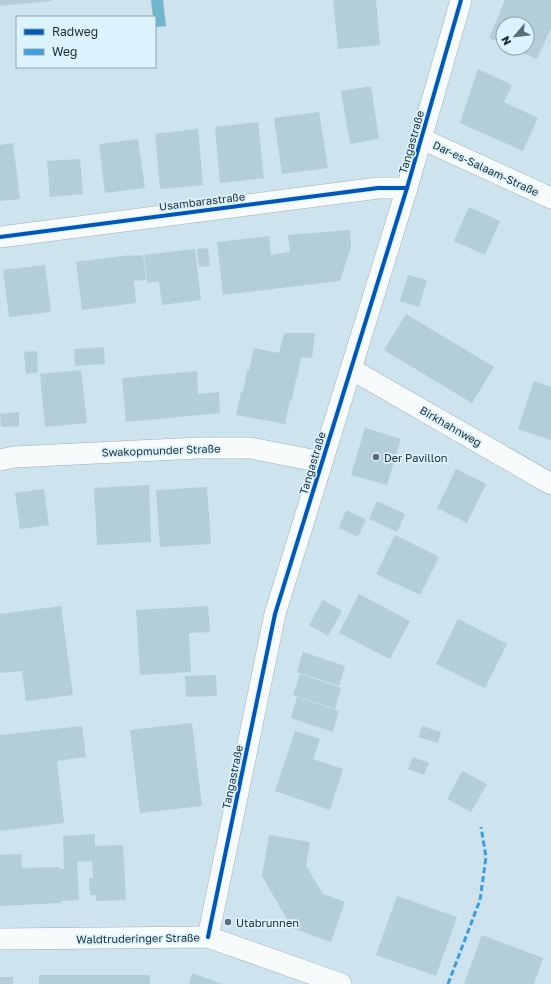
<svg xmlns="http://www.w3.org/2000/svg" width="551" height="984" font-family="'Golos Text',sans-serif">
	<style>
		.water { fill: #72b6ce }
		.building { fill: #b3ced9 }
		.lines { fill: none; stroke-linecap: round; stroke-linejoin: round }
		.street-casing { stroke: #9fb0b7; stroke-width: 22 }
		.street { stroke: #f8fbfc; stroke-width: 21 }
		.quiet { stroke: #3c9de2; stroke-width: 3; stroke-dasharray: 6 3; stroke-linecap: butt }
		.cycleway-casing { stroke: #dbf3fd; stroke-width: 6 }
		.cycleway { stroke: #0057b8; stroke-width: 4 }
		.poi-dot { fill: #5b6d74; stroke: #dbf3fd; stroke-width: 1.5 }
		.labels { text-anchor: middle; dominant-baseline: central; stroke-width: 3.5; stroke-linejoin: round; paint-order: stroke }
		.street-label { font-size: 11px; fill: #1d2d33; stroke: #dbf3fd }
		.poi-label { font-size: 11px; fill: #1d2d33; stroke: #dbf3fd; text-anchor: start }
	</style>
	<rect width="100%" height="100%" fill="#cde3ed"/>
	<polygon class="water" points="151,0 163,0 166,26 155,27 155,17 153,17"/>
	<g class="building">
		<polygon points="0,0 51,0 51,1 0,6"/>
		<polygon points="333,0 376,0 380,45 338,49"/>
		<polygon points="505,0 551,0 551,28 537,59 511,48 527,48 527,24 503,24 503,44 489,38"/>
		<polygon points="478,69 512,85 504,102 538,118 523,151 460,123"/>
		<polygon points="371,86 379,139 350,144 341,91"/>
		<polygon points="319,112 328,168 282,174 274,118"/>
		<polygon points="258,122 264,178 220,183 215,127"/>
		<polygon points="198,129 203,185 160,189 155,134"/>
		<polygon points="138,139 145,188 105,193 99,144"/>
		<polygon points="13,143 20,199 0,201 0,145"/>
		<polygon points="80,159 83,194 50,197 47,161"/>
		<polygon points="469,207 500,221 485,255 454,241"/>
		<polygon points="350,230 351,247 340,281 223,295 217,242 269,236 271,255 290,252 288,235"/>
		<polygon points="208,248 210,266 199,267 197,249"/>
		<polygon points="195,249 201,300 162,305 159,281 147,283 144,255"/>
		<polygon points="130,255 130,256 143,255 146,280 134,281 136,303 82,310 76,262"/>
		<polygon points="45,265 51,312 9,317 3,270"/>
		<polygon points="408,275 427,280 419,307 400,301"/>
		<polygon points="406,314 494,367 472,403 384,350"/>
		<polygon points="284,333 315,333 312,358 301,357 297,379 296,379 292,401 290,401 285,424 236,415 241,392 243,392 247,370 249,370 254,348 279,353"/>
		<polygon points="104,347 105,364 75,366 74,349"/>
		<polygon points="37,351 38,372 26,374 24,352"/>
		<polygon points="81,370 87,423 45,427 40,374"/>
		<polygon points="197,371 198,394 219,392 220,413 126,422 122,378"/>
		<polygon points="534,381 551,387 551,440 518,429"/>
		<polygon points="19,412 19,426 1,427 0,414"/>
		<polygon points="365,428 401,439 387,485 351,475"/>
		<polygon points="456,469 486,484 467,523 437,508"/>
		<polygon points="149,485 151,542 97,545 94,488"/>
		<polygon points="207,487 211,544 160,547 156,490"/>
		<polygon points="44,489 49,525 20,529 15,493"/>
		<polygon points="377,501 405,514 397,532 369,519"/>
		<polygon points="346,510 366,519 358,537 339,528"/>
		<polygon points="395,535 439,557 420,595 376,574"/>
		<polygon points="359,594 410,621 390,659 339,633"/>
		<polygon points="323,600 342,611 328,636 309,625"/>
		<polygon points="61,606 73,695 26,701 22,671 0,673 0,614"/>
		<polygon points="208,606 210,632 189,633 191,672 140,675 136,610"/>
		<polygon points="458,619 507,644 485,688 436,664"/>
		<polygon points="303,652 345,666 339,686 297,672"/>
		<polygon points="300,674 341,688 335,709 293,695"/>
		<polygon points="216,675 217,696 186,697 185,676"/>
		<polygon points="297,697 339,711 333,732 291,718"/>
		<polygon points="192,723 202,806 140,813 130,730"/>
		<polygon points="82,726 86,757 57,761 64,823 0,831 0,735"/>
		<polygon points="422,726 441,732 438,743 418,737"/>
		<polygon points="295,731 320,739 313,759 343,769 330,810 275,791"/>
		<polygon points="413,757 429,763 424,775 408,769"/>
		<polygon points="462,771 487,784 471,812 447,799"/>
		<polygon points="95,834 95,846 123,845 126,900 96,901 96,895 90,895 89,878 93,878 92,861 77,862 79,900 61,901 61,903 0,906 0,855 21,854 22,868 59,867 59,869 64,869 63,836"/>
		<polygon points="269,835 310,842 306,866 323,894 345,902 331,942 292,928 262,876"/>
		<polygon points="397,896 457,917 436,976 376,955"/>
		<polygon points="482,935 543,958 534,984 464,984"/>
		<polygon points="192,973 222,984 189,984"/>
		<rect x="39" y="975" width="111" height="9"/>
		<rect x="0" y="977" width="13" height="7"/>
	</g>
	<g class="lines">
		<g class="street-casing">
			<g id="street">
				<polyline points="422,139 551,198"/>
				<polyline points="0,237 378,188 407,188"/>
				<polyline points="351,369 551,484"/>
				<polyline points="0,460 14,457 199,448 250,448 322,462"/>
				<polyline points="208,937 275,614 407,188 461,0"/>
				<polyline points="0,939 208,937 341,984"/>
			</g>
		</g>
		<use href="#street" class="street"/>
		<polyline class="quiet" points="448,984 480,900 486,857 481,827"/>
		<g class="cycleway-casing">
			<g id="cycleway">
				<polyline points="0,237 378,188 407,188"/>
				<polyline points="208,937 275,614 407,188 461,0"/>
			</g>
		</g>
		<use href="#cycleway" class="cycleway"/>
	</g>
	<g class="poi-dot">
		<circle cx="376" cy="457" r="4"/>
		<circle cx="228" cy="922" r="4"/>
	</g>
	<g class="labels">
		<g class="street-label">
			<text transform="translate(411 142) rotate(-74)">Tangastraße</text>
			<text transform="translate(486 168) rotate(25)">Dar-es-Salaam-Straße</text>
			<text transform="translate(202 201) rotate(-7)">Usambarastraße</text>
			<text transform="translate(451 426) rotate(30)">Birkhahnweg</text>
			<text transform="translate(161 450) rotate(-2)">Swakopmunder Straße</text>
			<text transform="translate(312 463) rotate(-73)">Tangastraße</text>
			<text transform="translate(232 777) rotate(-78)">Tangastraße</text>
			<text transform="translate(138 938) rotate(-1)">Waldtruderinger Straße</text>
		</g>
		<g class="poi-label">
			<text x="384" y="457">Der Pavillon</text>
			<text x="236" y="922">Utabrunnen</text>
		</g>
	</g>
	<rect x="16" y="16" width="140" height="52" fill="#dbf3fd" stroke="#8fa4ac"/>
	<rect x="24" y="29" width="20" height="6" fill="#0057b8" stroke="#8fa4ac"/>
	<text x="52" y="36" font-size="12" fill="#1d2d33">Radweg</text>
	<rect x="24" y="49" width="20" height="6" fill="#3c9de2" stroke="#8fa4ac"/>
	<text x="52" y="56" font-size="12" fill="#1d2d33">Weg</text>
	<g transform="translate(515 36) rotate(242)"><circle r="19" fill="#dbf3fd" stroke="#8fa4ac"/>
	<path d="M0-3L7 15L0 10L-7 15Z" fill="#5b6d74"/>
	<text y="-6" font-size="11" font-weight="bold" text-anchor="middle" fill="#1d2d33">N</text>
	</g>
</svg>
